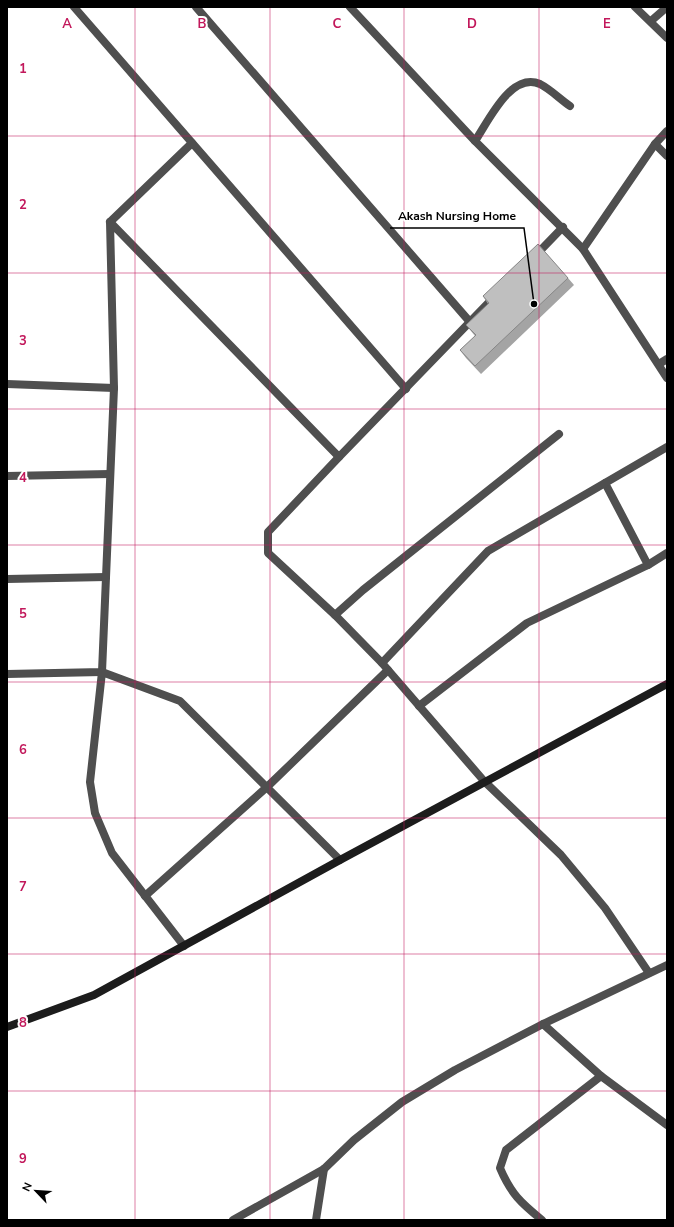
<svg xmlns="http://www.w3.org/2000/svg" width="674" height="1227" font-family="'Nunito Sans',sans-serif">
	<style>
		.lines { fill: none; stroke-linecap: round; stroke-linejoin: round }
		.street { stroke: #4f4f4f; stroke-width: 8 }
		.secondary { stroke: #1c1c1c; stroke-width: 8 }
		.wall { fill: #a4a4a4 }
		.building { fill: #bfbfbf; stroke: #868686 }
		.grid { fill: none; stroke: #c2185b; stroke-width: 1; stroke-opacity: 0.55 }
		.grid-label { font-size: 13px; text-anchor: middle; font-weight: bold; fill: #c2185b; stroke: #fff; stroke-width: 4; stroke-linejoin: round; paint-order: stroke }
		.leader { fill: none; stroke: #000; stroke-width: 1.5 }
		.callout-dot { fill: #000; stroke: #fff; stroke-width: 1.5 }
		.callout-label { font-size: 12px; text-anchor: middle; font-weight: bold; fill: #000; stroke: #fff; stroke-width: 4; stroke-linejoin: round; paint-order: stroke }
	</style>
	<rect width="100%" height="100%" fill="#fff"/>
	<g class="lines">
		<g class="street">
			<polyline points="74,7 406,389"/>
			<polyline points="196,7 470,322"/>
			<polyline points="350,7 475,141 583,249 667,378"/>
			<polyline points="635,7 667,38"/>
			<polyline points="651,21 667,7"/>
			<polyline points="667,131 655,144 667,156"/>
			<path d="M475,141C488,122 511,71 540,84C550,89 560,99 570,106"/>
			<polyline points="110,222 192,143"/>
			<polyline points="583,249 655,144"/>
			<polyline points="534,257 563,227"/>
			<polyline points="659,364 667,359"/>
			<polyline points="7,384 114,388"/>
			<polyline points="339,457 268,532 268,553 335,615 382,663"/>
			<polyline points="7,476 110,474"/>
			<polyline points="648,565 667,553"/>
			<polyline points="7,579 106,577"/>
			<polyline points="335,615 363,590 559,434"/>
			<polyline points="7,674 102,672 114,388 110,222 339,457 495,296"/>
			<polyline points="419,706 527,623 648,565 605,483"/>
			<polyline points="145,896 267,787 388,670"/>
			<polyline points="184,946 112,853 95,813 90,782 102,672 180,701 340,860"/>
			<polyline points="649,973 605,908 561,855 484,781 382,663 488,551 667,447"/>
			<polyline points="543,1024 601,1076"/>
			<polyline points="233,1220 324,1169 354,1140 402,1102 455,1070 543,1024 667,965"/>
			<polyline points="316,1220 324,1169"/>
			<path d="M542,1220C521,1203 511,1194 500,1168L506,1150L601,1076L667,1125"/>
		</g>
		<polyline class="secondary" points="7,1027 94,995 340,860 667,684"/>
	</g>
	<polygon class="wall" points="568,278 574,285 481,374 466,358 460,350 475,336 466,325 488,304 483,296"/>
	<polygon class="building" points="538,244 568,278 475,366 460,350 476,335 466,325 489,303 483,296"/>
	<path class="grid" d="M135,7V1220M270,7V1220M404,7V1220M539,7V1220M7,136H667M7,273H667M7,409H667M7,545H667M7,682H667M7,818H667M7,954H667M7,1091H667"/>
	<g class="grid-label">
		<text x="67" y="28">A</text>
		<text x="202" y="28">B</text>
		<text x="337" y="28">C</text>
		<text x="472" y="28">D</text>
		<text x="607" y="28">E</text>
		<text x="23" y="73">1</text>
		<text x="23" y="209">2</text>
		<text x="23" y="345">3</text>
		<text x="23" y="482">4</text>
		<text x="23" y="618">5</text>
		<text x="23" y="754">6</text>
		<text x="23" y="891">7</text>
		<text x="23" y="1027">8</text>
		<text x="23" y="1163">9</text>
	</g>
	<path class="leader" d="M534 304L524 228H390"/>
	<circle class="callout-dot" cx="534" cy="304" r="4"/>
	<g class="callout-label">
		<text x="457" y="220">Akash Nursing Home</text>
	</g>
	<rect width="674" height="1227" fill="none" stroke="#000000" stroke-width="16"/>
	<g transform="translate(36 1191) rotate(295)" stroke="#ffffff" stroke-width="3" paint-order="stroke">
	<path d="M0-3L7 15L0 10L-7 15Z" fill="#000000"/>
	<text y="-6" font-size="11" font-weight="bold" text-anchor="middle" fill="#000000">N</text>
	</g>
</svg>
